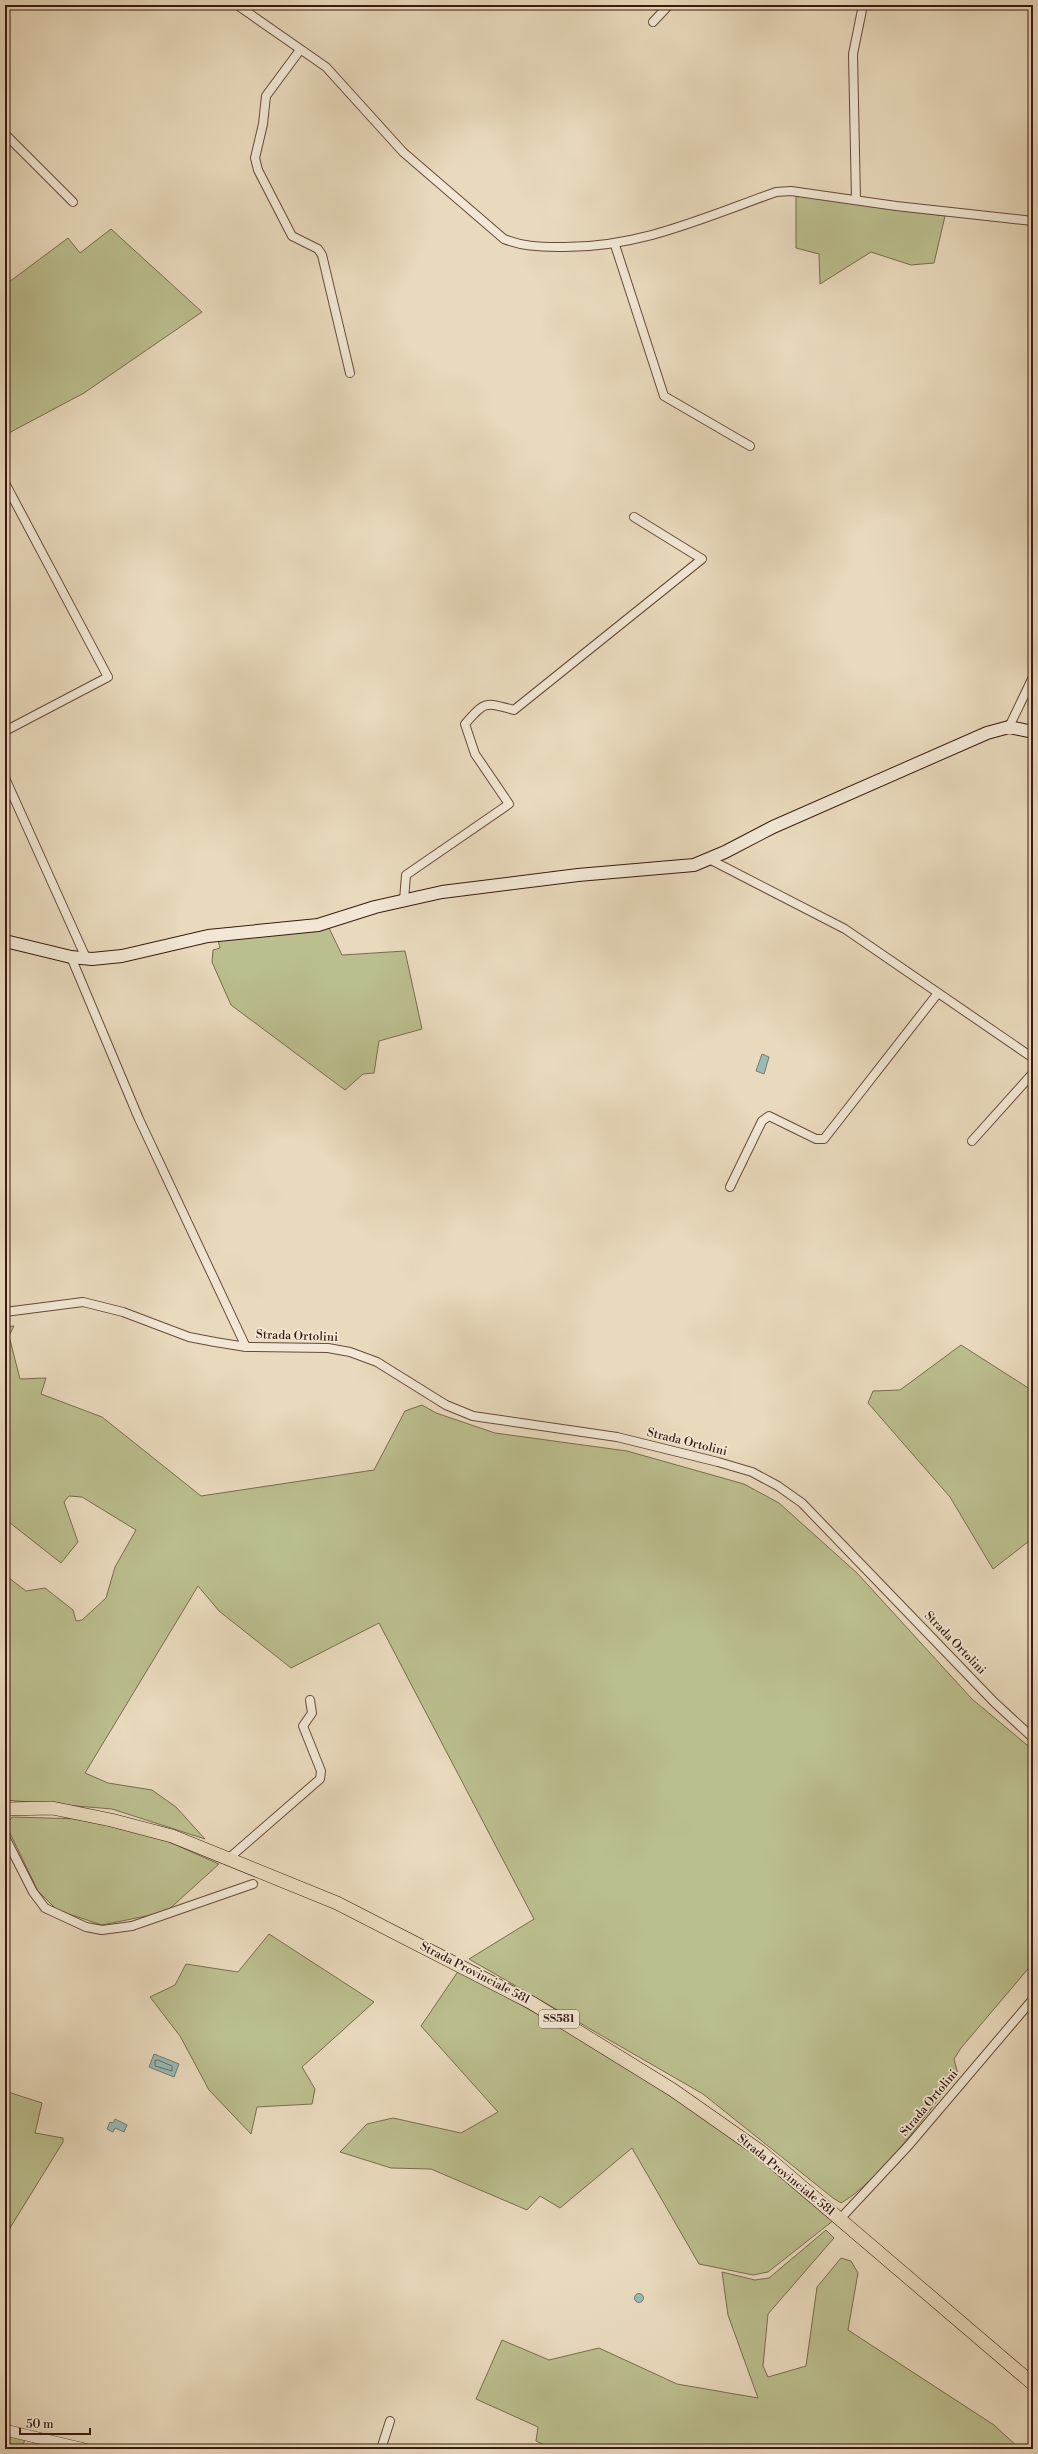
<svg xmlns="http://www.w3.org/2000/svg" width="1038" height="2454" font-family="'Libre Bodoni',serif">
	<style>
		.green { fill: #bbbe8e; stroke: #7a6c4e }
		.water { fill: #99bab7; stroke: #737a73 }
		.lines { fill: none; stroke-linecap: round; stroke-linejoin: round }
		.shore { stroke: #6a6a62; stroke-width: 1 }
		.minor-casing { stroke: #664a3a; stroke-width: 10 }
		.tertiary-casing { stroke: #664a3a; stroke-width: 12 }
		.secondary-casing { stroke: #3a1a0e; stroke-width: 14 }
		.primary-casing { stroke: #3a1a0e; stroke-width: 14 }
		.minor { stroke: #f1e7d4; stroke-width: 8 }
		.tertiary { stroke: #f1e7d4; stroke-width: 11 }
		.secondary { stroke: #f1e7d4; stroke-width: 12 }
		.primary { stroke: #e9dabd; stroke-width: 13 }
		.labels { text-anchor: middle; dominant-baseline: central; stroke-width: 3.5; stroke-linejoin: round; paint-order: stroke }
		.shield { fill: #f1e7d4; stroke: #715849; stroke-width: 1 }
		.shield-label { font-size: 11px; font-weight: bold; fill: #3a1a0e }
		.street-label { font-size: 12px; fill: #3a1a0e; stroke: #f1e7d4 }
	</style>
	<rect width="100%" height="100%" fill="#e9dabd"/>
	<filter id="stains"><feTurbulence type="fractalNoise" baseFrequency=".005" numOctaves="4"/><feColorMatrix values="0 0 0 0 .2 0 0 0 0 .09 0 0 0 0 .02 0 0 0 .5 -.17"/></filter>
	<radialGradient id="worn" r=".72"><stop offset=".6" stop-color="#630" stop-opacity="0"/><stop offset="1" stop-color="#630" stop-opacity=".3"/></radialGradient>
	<g class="green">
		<polygon points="796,195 945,216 934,263 911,265 871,252 820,284 819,254 796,248"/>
		<polygon points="111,229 202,312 84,393 5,435 5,285 68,238 80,253"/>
		<polygon points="329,928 342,955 405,951 422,1029 379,1041 374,1073 363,1074 345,1090 231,1005 212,962 213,950 220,948 218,940"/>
		<path d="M14,1326L9,1336L20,1379L46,1378L41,1394L102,1417L201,1496L374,1470L405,1411L422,1405L436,1413L495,1433L627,1451L744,1484L779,1503L857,1573L972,1699L1033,1750V1963L961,2048L954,2059L958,2074C930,2109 879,2182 841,2203L833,2198L703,2094L469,1959L534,1919L379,1623L291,1668L219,1611L198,1586L85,1773L108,1783L152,1790L176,1807L205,1839L112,1809L5,1800V1575L26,1591L45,1588L73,1610L76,1621L82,1620L106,1598L115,1567L136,1530L82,1497L69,1496L64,1502L78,1542L61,1563L5,1519V1327Z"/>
		<polygon points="961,1345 1033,1391 1033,1538 993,1569 950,1497 868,1403 873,1391 900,1390"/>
		<polygon points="12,1817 83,1819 153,1835 219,1864 166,1912 102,1925 57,1910 38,1891 6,1825"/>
		<polygon points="269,1934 374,2002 302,2067 315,2089 312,2104 257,2107 251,2134 209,2090 180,2036 150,1997 175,1985 186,1964 238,1972"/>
		<polygon points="459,1970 601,2050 709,2117 834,2220 768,2272 753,2275 699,2264 632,2148 560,2208 540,2196 527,2210 431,2169 391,2168 340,2152 367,2124 393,2118 461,2133 498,2112 421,2026"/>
		<polygon points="5,2091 42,2103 35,2133 63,2138 63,2142 5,2236"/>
		<polygon points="826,2230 834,2238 768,2314 763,2366 768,2377 806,2366 817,2287 841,2258 851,2261 858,2273 848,2330 994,2425 1020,2449 553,2449 536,2441 538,2427 476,2399 502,2340 549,2360 599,2348 677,2384 758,2398 728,2315 722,2272 755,2280 769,2278"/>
		<polygon points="5,2435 25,2440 21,2449 5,2449"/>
	</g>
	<g class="water">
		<polygon points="762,1054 769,1057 764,1074 756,1071"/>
		<polygon points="154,2054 179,2064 174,2077 149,2067"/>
		<polygon points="115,2119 127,2125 124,2132 115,2128 113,2132 107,2129 110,2122 113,2123"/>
		<circle cx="639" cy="2298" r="4.5"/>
	</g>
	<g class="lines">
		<polygon class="shore" points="158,2060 172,2066 172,2071 155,2066 155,2061"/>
		<g class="minor-casing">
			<g id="minor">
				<path d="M237,5L326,67L403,152L504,239C522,246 538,247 558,247C637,249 703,218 776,192L791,191L896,206L1033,221"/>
				<polyline points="653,22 669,5"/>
				<polyline points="300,50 266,96 263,124 255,158 258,170 292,236 318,249 322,255 350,373"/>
				<polyline points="5,134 73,202"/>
				<polyline points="856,200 853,54 863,5"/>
				<polyline points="615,245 664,396 750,446"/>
				<polyline points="5,483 108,677 5,731"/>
				<polyline points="1009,727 1033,677"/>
				<polyline points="5,778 86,958"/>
				<polyline points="709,859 845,929 1033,1058"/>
				<path d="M404,900L406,875L509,804L475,754L465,724C485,701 485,702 514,710L702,559L634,517"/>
				<polyline points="71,957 139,1119 246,1347"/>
				<polyline points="972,1141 1033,1073"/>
				<polyline points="730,1187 762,1121 769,1116 816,1139 824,1139 938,993"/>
				<polyline points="5,1312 83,1302 123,1312 189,1337 215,1342 246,1347 328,1348 350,1352 377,1362 446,1405 473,1416 617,1437 718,1462 752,1472 778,1486 802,1503 994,1702 1033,1738"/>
				<polyline points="5,1837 33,1892 45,1908 86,1927 102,1930 132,1926 253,1884"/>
				<polyline points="228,1859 320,1779 321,1771 303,1726 312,1713 310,1700"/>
				<polyline points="840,2219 909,2145 1033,1999"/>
				<polyline points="381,2449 390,2421"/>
			</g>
		</g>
		<g class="tertiary-casing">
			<polyline id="tertiary" points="5,2430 85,2449"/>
		</g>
		<g class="secondary-casing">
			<polyline id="secondary" points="5,941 71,957 92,959 122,956 208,936 318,925 375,907 442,892 578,875 694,865 725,852 773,827 987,733 1009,727 1033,732"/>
		</g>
		<g class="primary-casing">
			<polyline id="primary" points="5,1809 52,1808 111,1820 172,1836 337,1903 532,2003 673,2090 760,2151 1033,2384"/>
		</g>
		<use href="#minor" class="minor"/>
		<use href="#tertiary" class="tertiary"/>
		<use href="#secondary" class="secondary"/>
		<use href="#primary" class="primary"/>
	</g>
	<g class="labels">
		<rect class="shield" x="539" y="2010" width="40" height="18" rx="3"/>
		<g class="shield-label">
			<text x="559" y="2019">SS581</text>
		</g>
		<g class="street-label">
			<text transform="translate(297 1336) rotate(2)">Strada Ortolini</text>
			<text transform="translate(687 1442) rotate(14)">Strada Ortolini</text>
			<text transform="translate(955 1643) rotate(46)">Strada Ortolini</text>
			<text transform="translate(475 1973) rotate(27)">Strada Provinciale 581</text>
			<text transform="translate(929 2103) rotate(-50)">Strada Ortolini</text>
			<text transform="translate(786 2175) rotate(39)">Strada Provinciale 581</text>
		</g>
	</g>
	<rect width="1038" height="2454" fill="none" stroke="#e9dabd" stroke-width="20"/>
	<rect x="6" y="6" width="1026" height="2442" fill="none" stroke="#3a1a0e" stroke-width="2"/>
	<rect x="10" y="10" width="1018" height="2434" fill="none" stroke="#3a1a0e"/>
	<path d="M20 2428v6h70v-6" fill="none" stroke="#3a1a0e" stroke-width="2"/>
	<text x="26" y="2428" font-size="12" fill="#3a1a0e" stroke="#f1e7d4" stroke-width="3" paint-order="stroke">50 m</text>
	<rect width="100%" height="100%" filter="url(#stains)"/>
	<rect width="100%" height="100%" fill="url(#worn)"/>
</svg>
